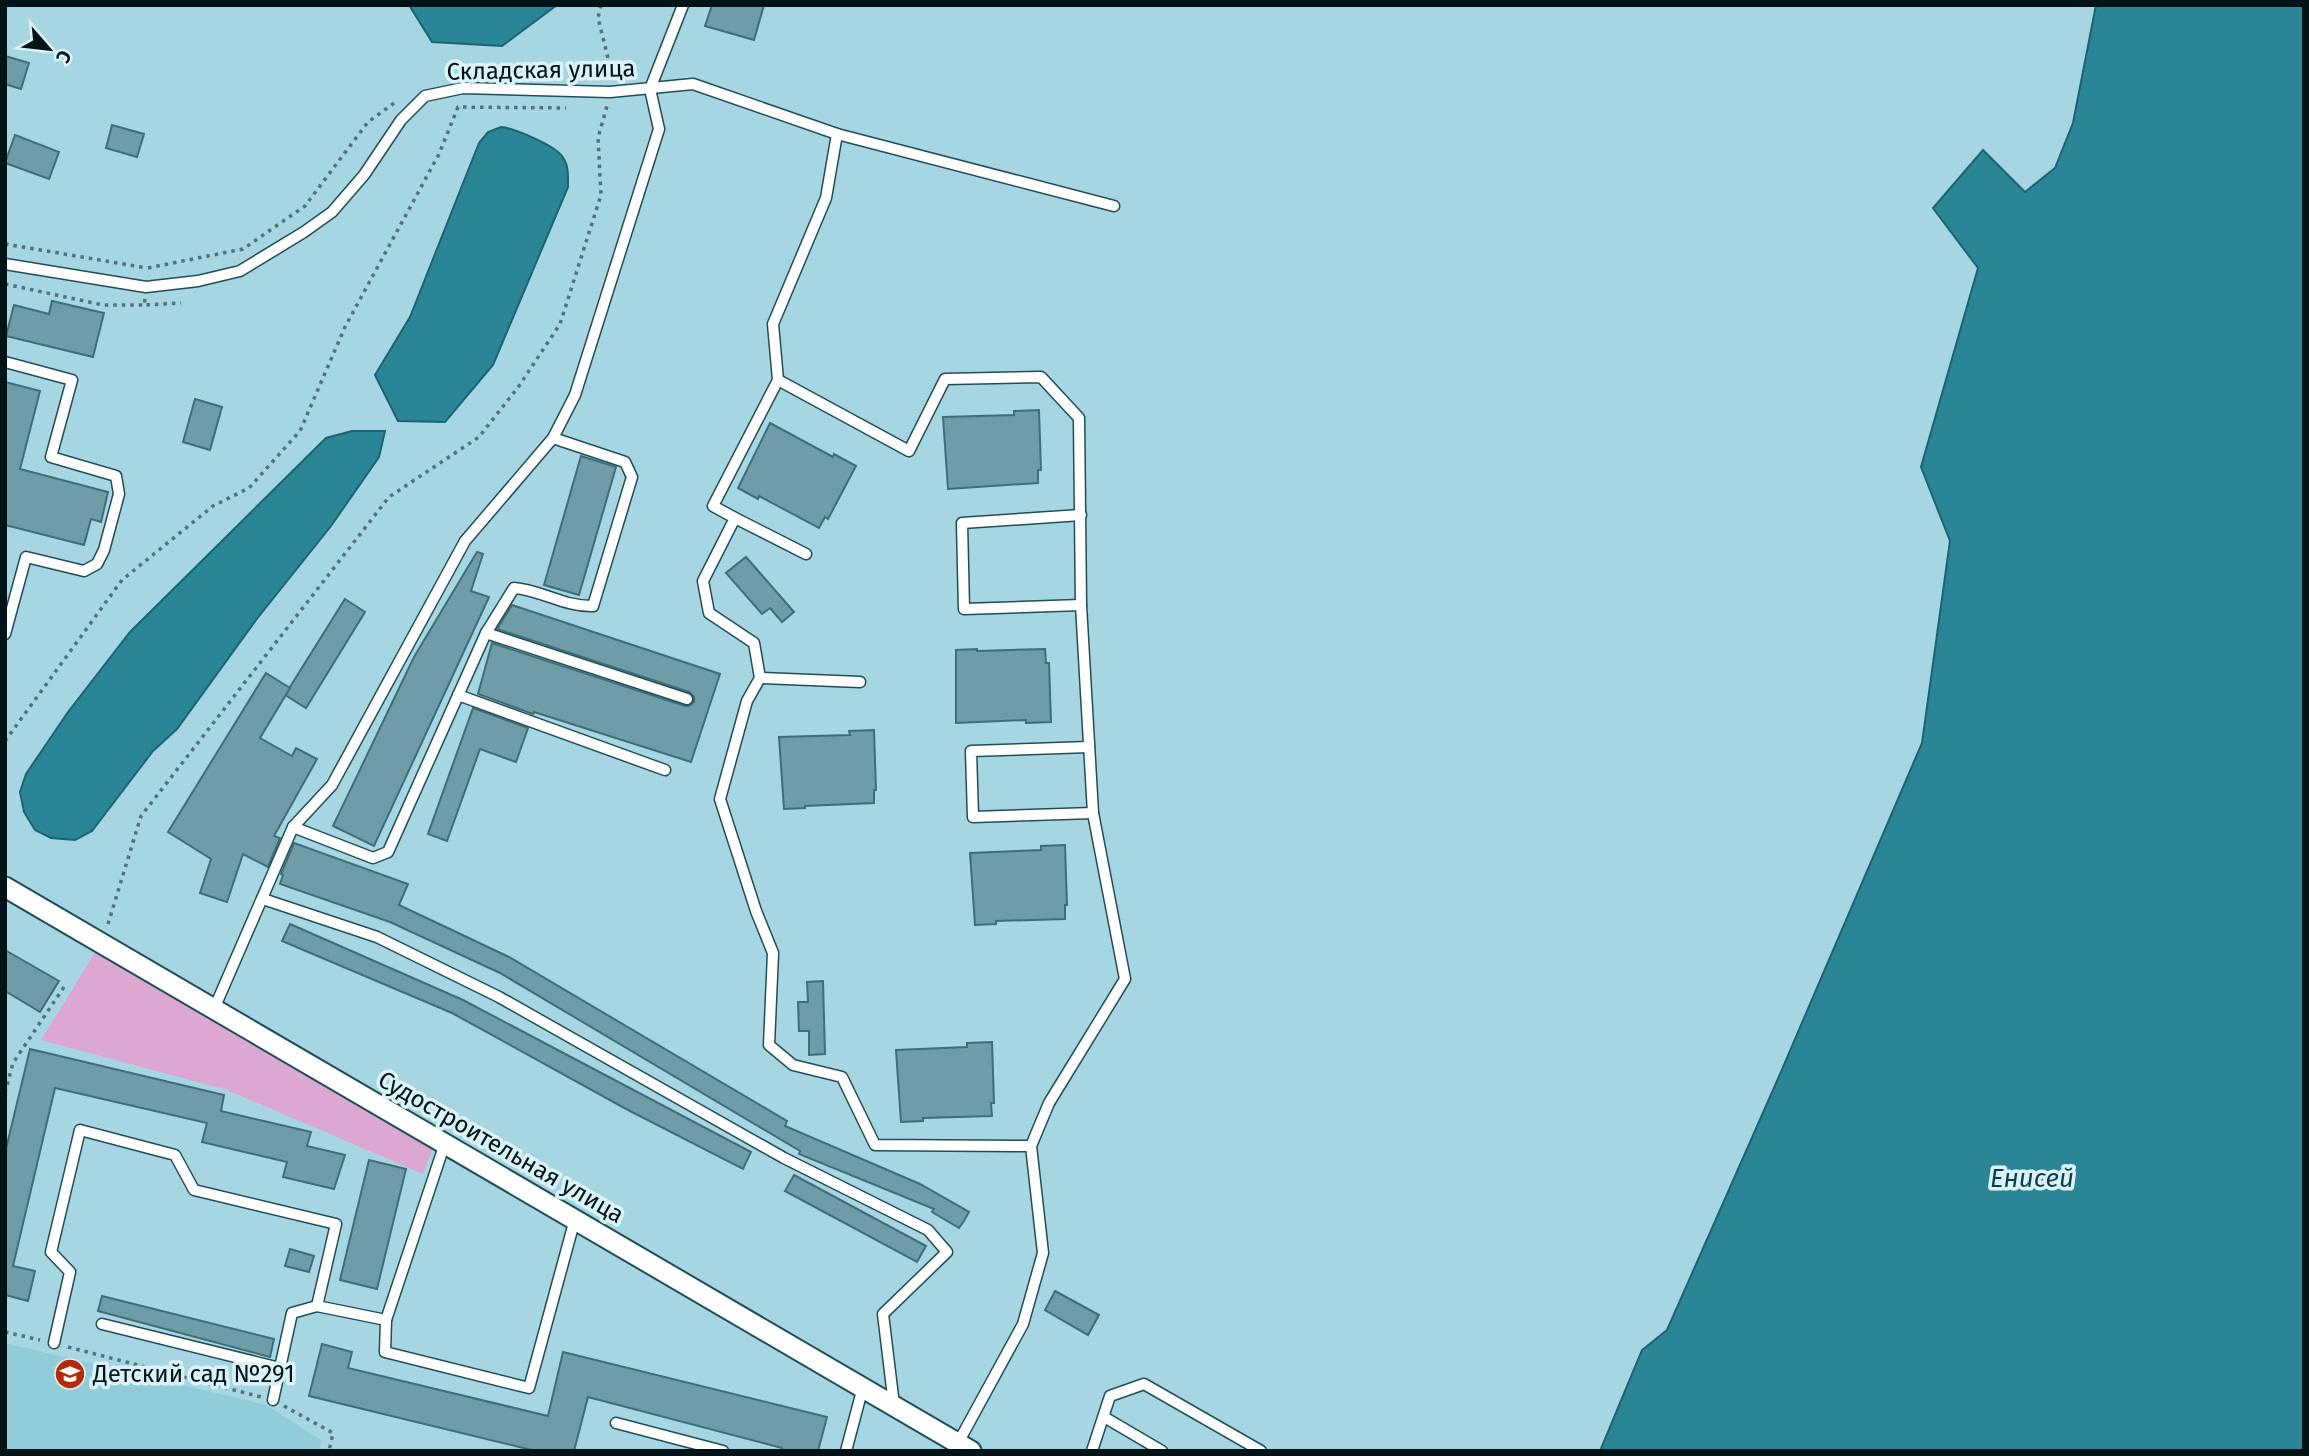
<svg xmlns="http://www.w3.org/2000/svg" width="2309" height="1456" font-family="'Fira Sans',sans-serif">
	<style>
		.built { fill: #91ccd9 }
		.green { fill: #dca8d2 }
		.water { fill: #2a8596; stroke: #1e6370; stroke-width: 2 }
		.building { fill: #6e9da8; stroke: #3f6e78; stroke-width: 2 }
		.lines { fill: none; stroke-linecap: round; stroke-linejoin: round }
		.lane-casing { stroke: #1f4e58; stroke-width: 13 }
		.street-casing { stroke: #1f4e58; stroke-width: 23 }
		.path { stroke: #52727a; stroke-width: 3.5; stroke-dasharray: 3.5 5; stroke-linecap: butt }
		.lane { stroke: #fff; stroke-width: 10 }
		.street { stroke: #fff; stroke-width: 19 }
		.labels { text-anchor: middle; dominant-baseline: central; stroke-width: 7; stroke-linejoin: round; paint-order: stroke }
		.street-label { font-size: 24px; fill: #021317; stroke: #daf2f8 }
		.poi-label { font-size: 24px; fill: #021317; stroke: #daf2f8; text-anchor: start }
		.water-label { font-size: 26px; font-style: italic; fill: #093f49; stroke: #daf2f8 }
	</style>
	<rect width="100%" height="100%" fill="#a5d6e1"/>
	<polygon class="built" points="5,1343 266,1405 321,1440 319,1451 5,1451"/>
	<polygon class="green" points="96,951 435,1144 423,1174 227,1090 41,1040"/>
	<g class="water">
		<polygon points="409,5 557,5 502,46 432,42"/>
		<polygon points="2096,5 2304,5 2304,1451 1600,1451 1642,1350 1667,1330 1777,1081 1922,743 1950,541 1921,467 1978,268 1933,208 1983,150 2025,192 2055,168 2073,123"/>
		<path d="M501,127C514,128 553,145 561,155C569,164 568,175 568,187L493,365L445,422L398,421L375,375L410,317L479,143L488,132Z"/>
		<polygon points="352,431 385,431 379,457 331,526 256,620 177,729 153,751 92,831 75,840 51,838 35,830 24,812 20,792 26,774 68,712 130,632 326,438"/>
	</g>
	<g class="building">
		<polygon points="712,5 764,5 754,40 705,26"/>
		<polygon points="5,56 29,63 21,89 5,84"/>
		<polygon points="112,125 144,134 137,157 106,148"/>
		<polygon points="15,135 59,152 49,179 5,163"/>
		<polygon points="52,301 104,313 93,357 6,336 14,305 49,314"/>
		<polygon points="5,382 40,391 20,469 108,492 101,522 91,519 84,545 5,525"/>
		<polygon points="195,399 222,407 210,450 183,442"/>
		<polygon points="1039,410 1041,470 1038,470 1038,483 948,489 943,417 1014,415 1014,411"/>
		<polygon points="770,423 833,457 834,454 856,466 828,519 825,517 819,528 759,496 758,499 738,488"/>
		<polygon points="581,456 616,467 579,595 544,585"/>
		<polygon points="477,552 483,554 471,591 489,597 374,846 333,826 414,657"/>
		<polygon points="746,557 794,612 782,622 770,608 762,614 726,573"/>
		<polygon points="345,599 365,612 306,708 285,695"/>
		<polygon points="512,605 720,674 691,762 534,712 533,714 478,694 492,643 685,706 689,706 694,702 694,697 689,692 497,629"/>
		<polygon points="977,649 977,651 1045,649 1046,663 1049,663 1051,722 1026,723 1026,720 956,723 956,650"/>
		<polygon points="266,673 290,688 260,738 292,756 296,748 317,759 274,836 280,838 268,867 243,854 227,902 200,893 211,859 168,832"/>
		<polygon points="473,708 528,728 516,762 480,749 447,841 428,834"/>
		<polygon points="874,730 876,790 874,790 874,803 805,806 805,808 784,809 779,737 850,735 849,731"/>
		<polygon points="294,843 408,884 399,905 509,957 787,1121 785,1126 920,1184 969,1212 964,1221 959,1228 932,1212 934,1209 799,1154 800,1151 500,973 390,922 280,884 283,875 281,874"/>
		<polygon points="1065,845 1067,905 1065,905 1065,919 996,921 996,924 975,925 970,853 1041,850 1041,846"/>
		<polygon points="290,924 463,1000 751,1152 743,1169 628,1110 452,1013 282,941"/>
		<polygon points="5,950 59,981 40,1012 5,991"/>
		<polygon points="823,981 825,1054 809,1055 809,1031 799,1031 798,1002 808,1002 807,982"/>
		<polygon points="992,1042 994,1103 991,1103 992,1116 923,1118 923,1121 901,1122 896,1050 967,1047 967,1043"/>
		<polygon points="30,1049 224,1095 221,1111 311,1132 307,1146 345,1155 334,1189 283,1177 287,1162 202,1142 207,1123 55,1088 13,1266 35,1271 28,1301 5,1295 5,1153"/>
		<polygon points="369,1160 406,1169 377,1289 340,1280"/>
		<polygon points="794,1175 926,1246 917,1262 785,1191"/>
		<polygon points="290,1249 314,1256 309,1272 285,1266"/>
		<polygon points="1055,1291 1099,1315 1088,1335 1045,1310"/>
		<polygon points="102,1296 274,1339 270,1357 98,1311"/>
		<polygon points="322,1344 352,1352 348,1368 548,1416 563,1352 827,1417 818,1451 782,1451 782,1448 588,1397 574,1451 536,1451 309,1396"/>
	</g>
	<g class="lines">
		<g class="lane-casing">
			<g id="lane">
				<polyline points="5,264 146,287 198,281 240,271 304,232 332,212 364,175 401,120 425,96 463,88 610,92 693,84 837,134 1114,206"/>
				<polyline points="5,362 72,380 51,457 116,476 119,494 104,550 97,564 84,571 26,557 5,634"/>
				<polyline points="778,380 909,451 945,379 1041,377 1079,418 1081,605 1093,813 1125,979 1049,1103 1031,1146 875,1145 842,1077 793,1065 769,1045 773,953 756,911 720,799 747,701 760,678 754,643 709,613 703,581 735,518 713,506 778,380 773,324 826,198 837,134"/>
				<polyline points="735,518 806,554"/>
				<polyline points="1081,605 964,609 962,523 1081,515"/>
				<path d="M486,633L514,588C541,590 565,607 593,606L632,477L625,462L553,438"/>
				<polyline points="760,678 860,682"/>
				<polyline points="458,695 665,770"/>
				<polyline points="1089,747 971,751 973,817 1093,813"/>
				<polyline points="293,827 373,858 388,852 486,633 687,699"/>
				<polyline points="263,899 377,937 499,997 784,1158 928,1230 947,1252 883,1314 894,1405"/>
				<polyline points="214,1009 293,827 332,785 465,541 553,438 575,395 659,129 650,89 683,5"/>
				<polyline points="445,1143 386,1320 385,1352 529,1388 575,1219"/>
				<polyline points="102,1324 280,1368"/>
				<polyline points="54,1343 70,1272 51,1252 80,1130 175,1155 194,1190 336,1224 317,1306 386,1320"/>
				<polyline points="273,1400 292,1313 317,1306"/>
				<polyline points="1104,1417 1162,1451"/>
				<polyline points="616,1423 723,1451"/>
				<polyline points="958,1443 1023,1324 1043,1253 1031,1146"/>
				<polyline points="846,1451 863,1387"/>
				<polyline points="1092,1451 1110,1396 1144,1384 1261,1451"/>
			</g>
		</g>
		<g class="street-casing">
			<polyline id="street" points="5,887 971,1451"/>
		</g>
		<g class="path">
			<polyline points="601,5 598,18 613,78"/>
			<polyline points="484,72 501,72"/>
			<polyline points="5,244 147,268"/>
			<polyline points="148,268 243,249 305,206 368,122 397,101"/>
			<polyline points="5,284 103,305 144,305"/>
			<polyline points="145,299 144,305 181,303"/>
			<polyline points="5,741 122,580 213,506 249,488 300,431 345,327 439,154 458,107 566,108"/>
			<polyline points="108,924 141,816 389,497 479,437 519,386 560,324 601,195 598,138 607,106"/>
			<polyline points="5,1093 13,1063 66,984"/>
			<polyline points="5,1332 40,1340"/>
			<polyline points="68,1347 261,1397"/>
			<polyline points="284,1406 333,1433 329,1451"/>
		</g>
		<use href="#lane" class="lane"/>
		<use href="#street" class="street"/>
	</g>
	<defs>
		<g id="school-disc" transform="scale(1.575)"><circle r="9.5" fill="#b52909" stroke="#daf2f8"/><path d="M0-5L7-2L0 1L-7-2ZM-4 1L0 2.5L4 1V4Q0 6-4 4Z" fill="#fff"/></g>
	</defs>
	<g fill-rule="evenodd">
		<use href="#school-disc" x="70" y="1374"/>
	</g>
	<g class="labels">
		<g class="street-label">
			<text transform="translate(541 70) rotate(-1)">Складская улица</text>
			<text transform="translate(501 1147) rotate(30)">Судостроительная улица</text>
		</g>
		<g class="poi-label">
			<text x="93" y="1374">Детский сад №291</text>
		</g>
		<g class="water-label">
			<text x="2032" y="1178">Енисей</text>
		</g>
	</g>
	<rect width="2309" height="1456" fill="none" stroke="#021317" stroke-width="14"/>
	<g transform="translate(49 49) rotate(118)" stroke="#daf2f8" stroke-width="5" paint-order="stroke">
	<path d="M0-5L12 26L0 18L-12 26Z" fill="#021317"/>
	<text y="-10" font-size="19" font-weight="bold" text-anchor="middle" fill="#021317">С</text>
	</g>
</svg>
